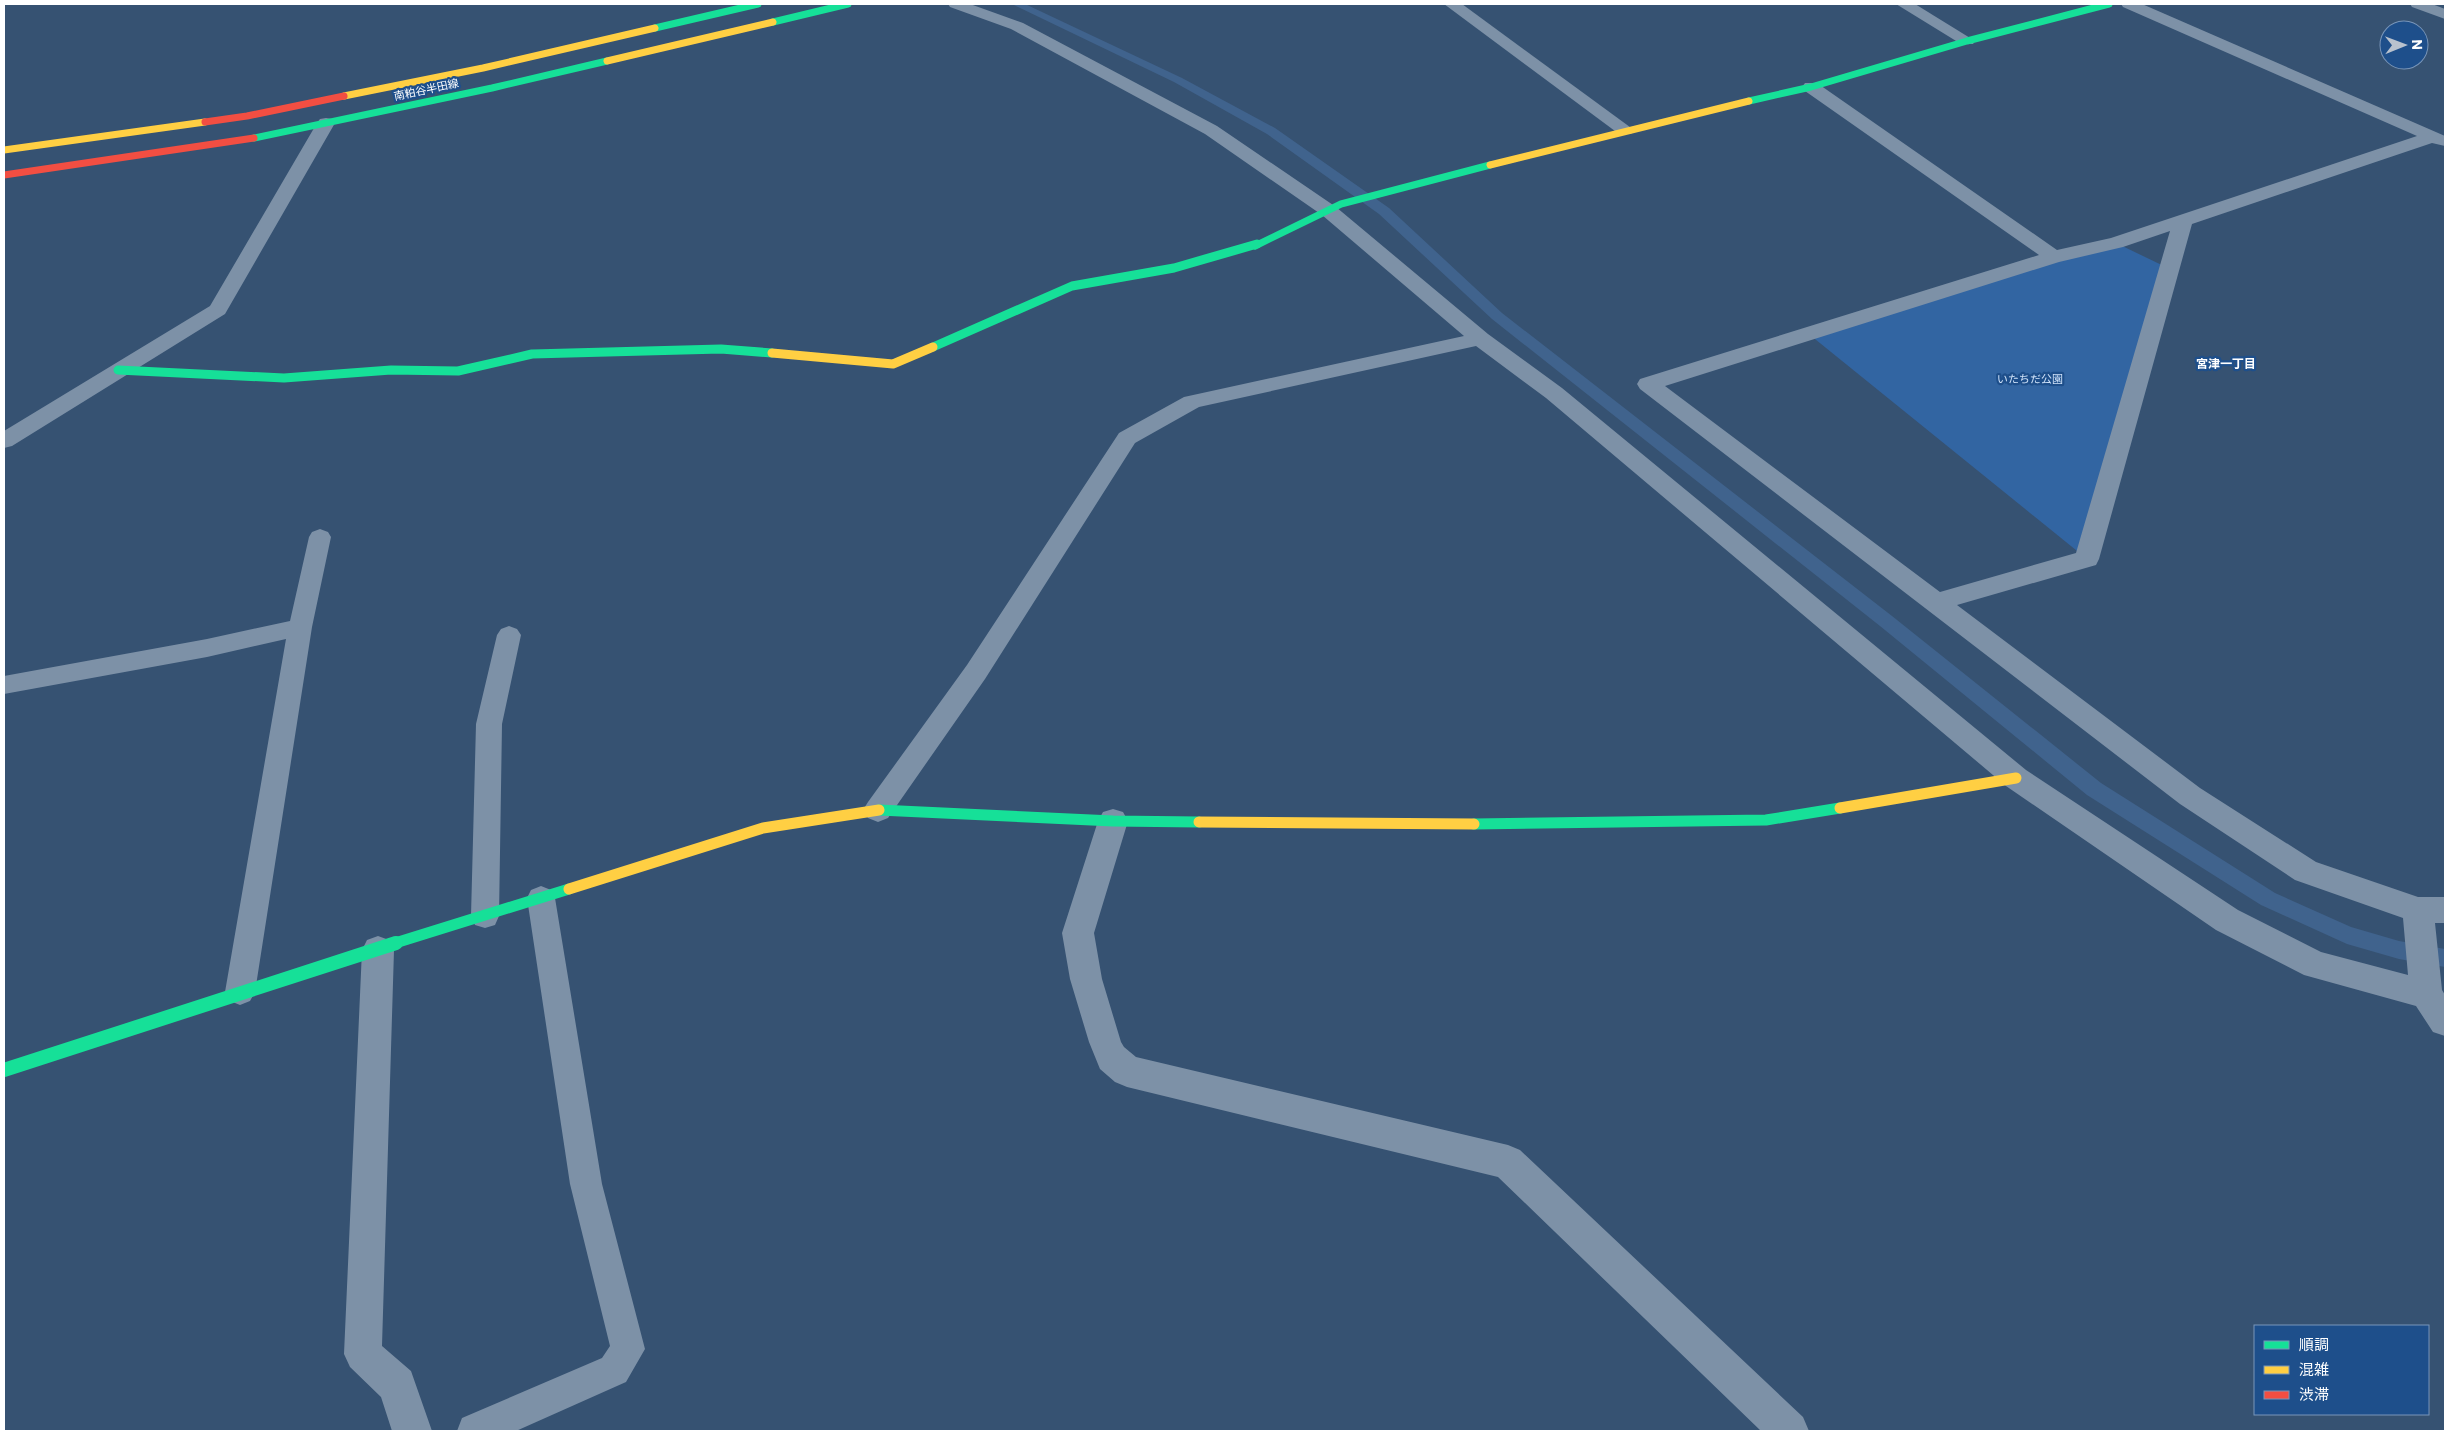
<svg xmlns="http://www.w3.org/2000/svg" width="2449" height="1435" font-family="Commissioner,'Noto Sans JP',sans-serif">
	<style>
		.green { fill: #3265a2 }
		.lines { fill: none; stroke-linecap: round; stroke-linejoin: round }
		.stream { fill: #40638d; fill-rule: evenodd }
		.lane { fill: #7d91a7; fill-rule: evenodd }
		.street { fill: #7d91a7; fill-rule: evenodd }
		.fast-far3 { stroke: #16e098; stroke-width: 7 }
		.fast-far2 { stroke: #16e098; stroke-width: 9 }
		.fast-far1 { stroke: #16e098; stroke-width: 11 }
		.fast { stroke: #16e098; stroke-width: 14 }
		.slow-far2 { stroke: #ffcf43; stroke-width: 7 }
		.slow-far1 { stroke: #ffcf43; stroke-width: 9 }
		.slow { stroke: #ffcf43; stroke-width: 11 }
		.jam { stroke: #f24e42; stroke-width: 7 }
		.labels { text-anchor: middle; dominant-baseline: central; stroke-width: 4.5; stroke-linejoin: round; paint-order: stroke }
		.far-street-label { font-size: 11px; fill: #fff; stroke: #1e4f8b }
		.far-park-label { font-size: 11px; fill: #cfe2f9; stroke: #1e4f8b }
		.far-neighbourhood-label { font-size: 12px; font-weight: bold; fill: #fff; stroke: #1e4f8b }
	</style>
	<rect width="100%" height="100%" fill="#365272"/>
	<polygon class="green" points="2116,243 2170,269 2087,559 1810,335"/>
	<g class="lines">
		<polygon class="stream" points="1012,4 1025,4 1182,78 1275,128 1389,208 1502,313 1892,616 2101,783 2275,893 2351,927 2399,941 2445,949 2445,967 2399,959 2347,944 2261,905 2087,795 1880,626 1492,319 1379,214 1267,134 1174,82"/>
		<g class="lane">
			<polygon points="320,529 328,532 331,537 312,627 255,992 250,1001 240,1005 230,1001 225,992 286,639 207,657 4,694 4,676 207,639 290,621 309,537 312,532"/>
			<polygon points="509,626 517,629 521,635 502,724 499,916 495,925 485,928 475,925 471,916 476,724 497,635 501,629"/>
			<polygon points="541,886 551,890 555,898 602,1184 645,1349 626,1382 516,1431 457,1431 462,1418 602,1358 610,1346 570,1184 527,898 531,890"/>
		</g>
		<g class="street">
			<path d="M948,4H970L1023,23L1217,126L1336,207L1488,334L1562,388L2026,770L2238,910L2321,952L2408,975L2403,918L2295,880L2180,804L1640,389L1637,384L1640,379L2039,255L1805,91L1802,87L1805,83H1817L2057,250L2111,238L2417,136L2123,7L2121,4H2142L2445,136V146L2432,143L2192,224L2099,559L2096,565L1957,605L2200,788L2316,862L2418,897H2445V923H2435L2442,990L2445,995V1036L2433,1032L2416,1006L2304,975L2216,930L2006,786L1546,398L1476,346L1199,407L1135,443L985,679L888,818L878,822L868,818L863,810L868,802L967,665L1119,433L1184,397L1464,336L1322,215L1205,134L1011,29L950,7ZM2170,231L2076,553L1940,592L1665,386L2059,262L2123,247Z"/>
			<polygon points="1444,4 1462,4 1634,130 1631,134 1619,134"/>
			<polygon points="1896,4 1915,4 1975,41 1973,44 1961,44"/>
			<polygon points="2410,4 2432,4 2445,9 2445,19 2412,7"/>
			<polygon points="326,118 332,119 335,123 225,314 12,446 4,448 4,431 210,306 317,123 320,119"/>
			<polygon points="1113,809 1123,812 1128,821 1094,933 1102,979 1121,1042 1124,1047 1136,1057 1508,1145 1520,1150 1803,1417 1809,1431 1761,1431 1498,1177 1127,1087 1115,1082 1100,1069 1089,1042 1070,979 1062,933 1098,821 1103,812"/>
			<polygon points="378,936 389,940 394,950 382,1346 411,1371 432,1431 392,1431 381,1397 350,1367 344,1354 362,950 367,940"/>
		</g>
		<g class="fast-far3">
			<polyline points="773,22 848,4"/>
			<polyline points="655,28 758,4"/>
			<polyline points="1749,101 1811,87 1967,41 2109,4"/>
			<polyline points="254,138 492,88 607,61"/>
			<polyline points="1255,246 1341,204 1490,165"/>
		</g>
		<g class="fast-far2">
			<polyline points="933,347 1072,286 1174,268 1257,244"/>
			<polyline points="118,370 284,378 391,370 458,371 532,354 721,349 772,353"/>
		</g>
		<g class="fast-far1">
			<polyline points="879,810 1113,821 1199,822"/>
			<polyline points="1474,824 1766,820 1840,808"/>
			<polyline points="392,944 569,889"/>
		</g>
		<polyline class="fast" points="4,1070 396,943"/>
		<g class="slow-far2">
			<polyline points="607,61 773,22"/>
			<polyline points="344,96 483,68 655,28"/>
			<polyline points="4,150 205,122"/>
			<polyline points="1490,165 1749,101"/>
		</g>
		<polyline class="slow-far1" points="772,353 893,364 933,347"/>
		<g class="slow">
			<polyline points="1840,808 2016,778"/>
			<polyline points="1199,822 1474,824"/>
			<polyline points="569,889 763,828 879,810"/>
		</g>
		<g class="jam">
			<polyline points="205,122 247,116 344,96"/>
			<polyline points="4,175 254,138"/>
		</g>
	</g>
	<g class="labels">
		<g class="far-street-label">
			<text transform="translate(426 89) rotate(-12)">南粕谷半田線</text>
		</g>
		<g class="far-park-label">
			<text x="2030" y="378">いたちだ公園</text>
		</g>
		<g class="far-neighbourhood-label">
			<text x="2226" y="363">宮津一丁目</text>
		</g>
	</g>
	<rect width="2449" height="1435" fill="none" stroke="#ffffff" stroke-width="10"/>
	<rect x="2254" y="1325" width="175" height="90" fill="#1e4f8b" stroke="#7895b9"/>
	<rect x="2264" y="1341" width="25" height="8" fill="#16e098" stroke="#7895b9"/>
	<text x="2299" y="1350" font-size="15" fill="#ffffff">順調</text>
	<rect x="2264" y="1366" width="25" height="8" fill="#ffcf43" stroke="#7895b9"/>
	<text x="2299" y="1375" font-size="15" fill="#ffffff">混雑</text>
	<rect x="2264" y="1391" width="25" height="8" fill="#f24e42" stroke="#7895b9"/>
	<text x="2299" y="1400" font-size="15" fill="#ffffff">渋滞</text>
	<g transform="translate(2404 45) rotate(89)"><circle r="24" fill="#1e4f8b" stroke="#7895b9"/>
	<path d="M0-4L9 19L0 12L-9 19Z" fill="#b9c2ce"/>
	<text y="-8" font-size="14" font-weight="bold" text-anchor="middle" fill="#ffffff">N</text>
	</g>
</svg>
